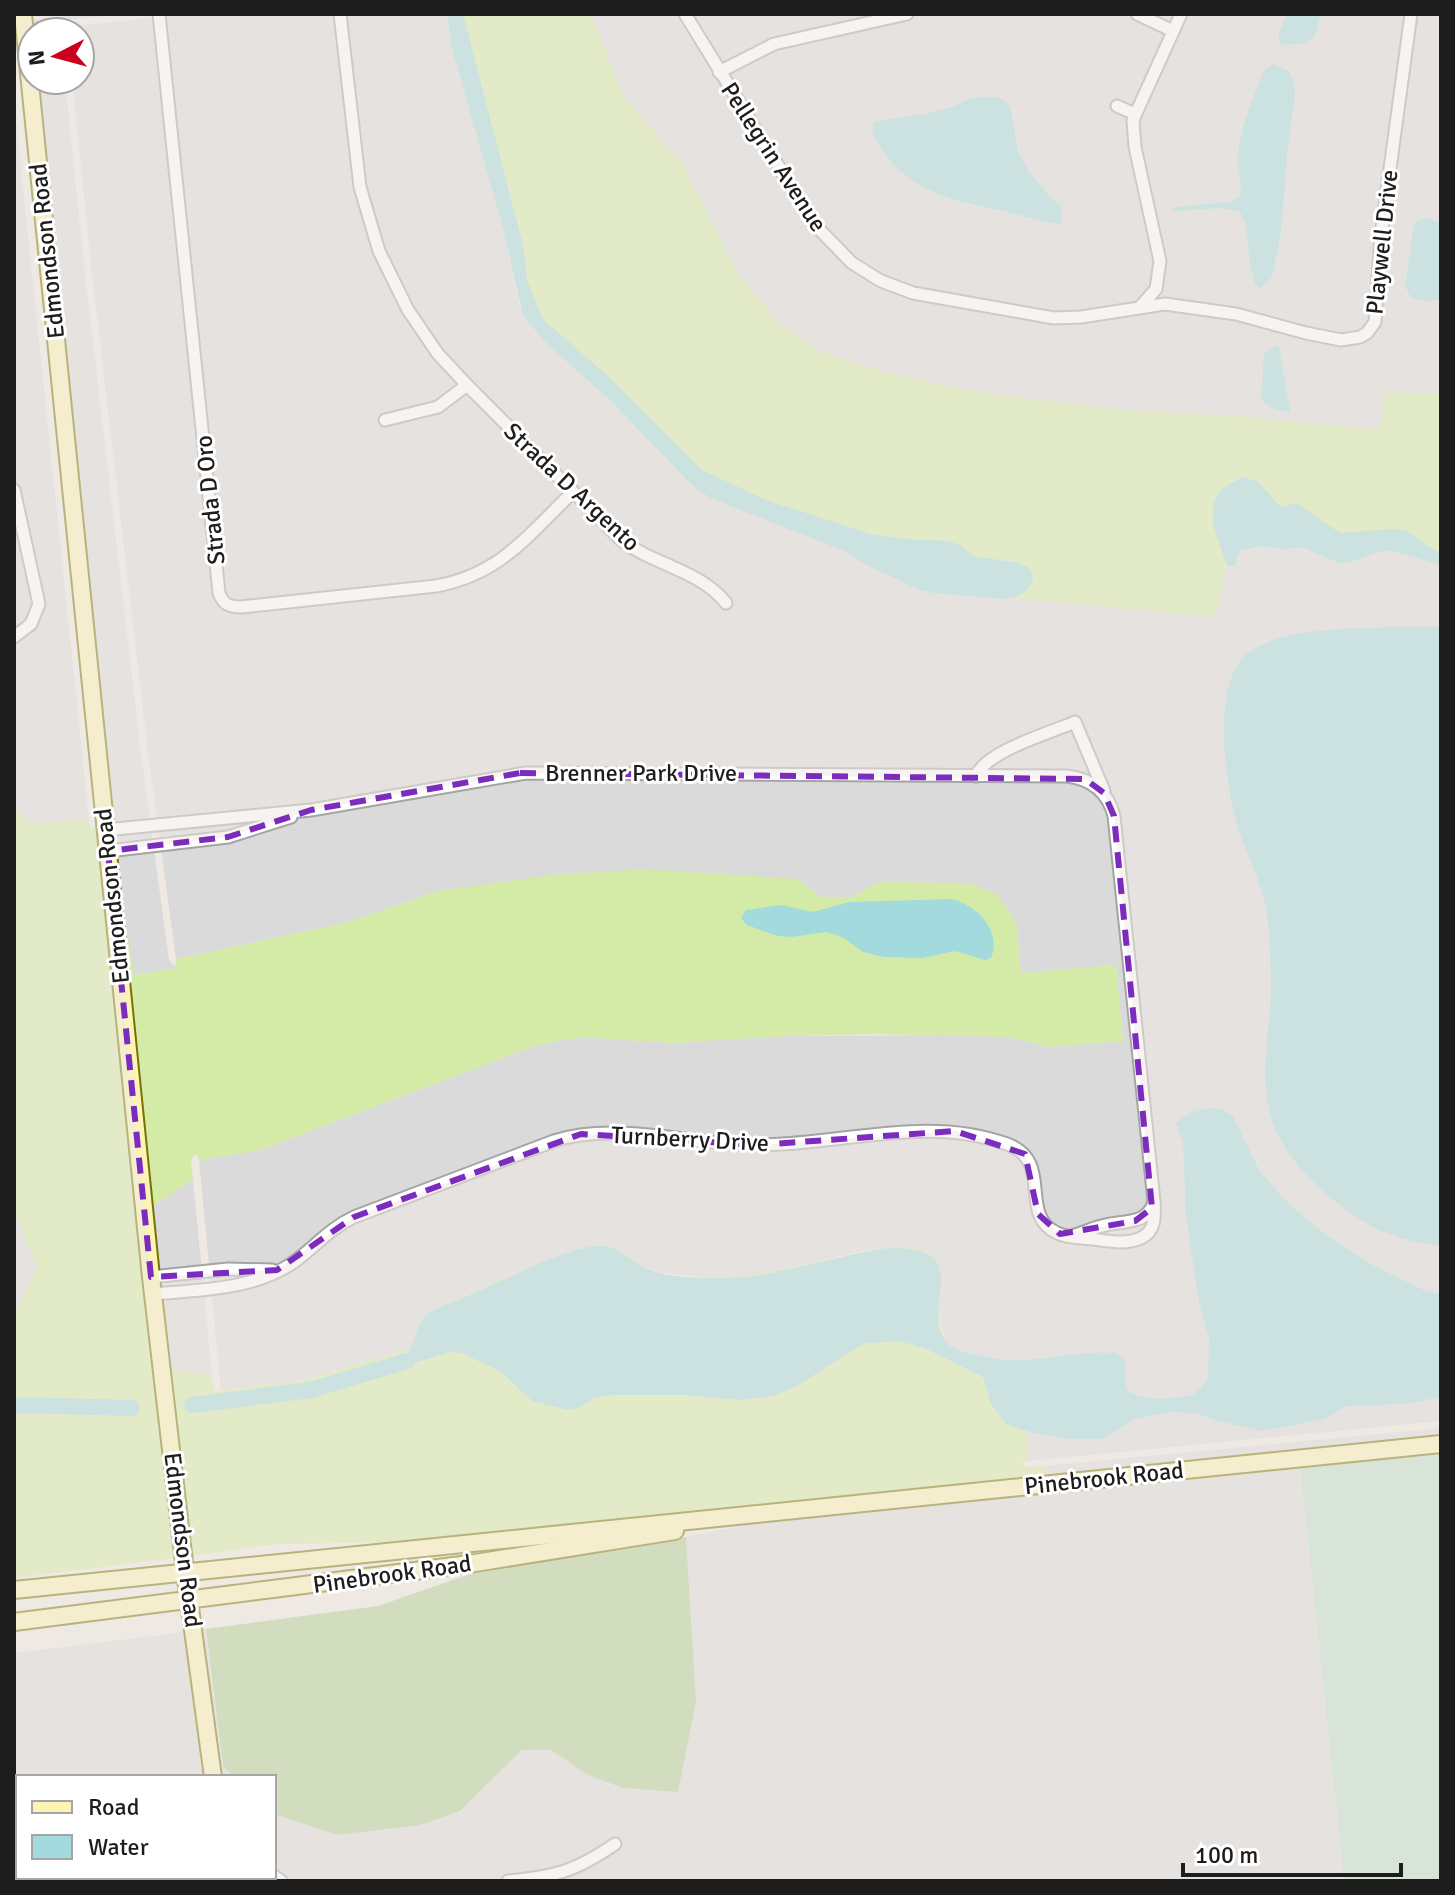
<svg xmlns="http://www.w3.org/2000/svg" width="1455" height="1895" font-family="Signika,sans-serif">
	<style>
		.residential { fill: #dbdada }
		.grass { fill: #d3eba7 }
		.forest { fill: #b0cf96 }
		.wetland { fill: #bfddcb }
		.water { fill: #a2dade }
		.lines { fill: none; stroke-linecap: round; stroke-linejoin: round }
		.canal { stroke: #a2dade; stroke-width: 16 }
		.street-casing { stroke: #a4a4a4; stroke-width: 15 }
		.secondary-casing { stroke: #777202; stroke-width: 20 }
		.street { stroke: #fff; stroke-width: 11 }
		.secondary { stroke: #fbf4b5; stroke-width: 16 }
		.marked { fill: none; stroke: #7b2cbf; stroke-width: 6; stroke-dasharray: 16 10; stroke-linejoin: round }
		.labels { text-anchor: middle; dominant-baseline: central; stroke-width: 6; stroke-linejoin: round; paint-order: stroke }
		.street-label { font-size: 24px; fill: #1d1d1d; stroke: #fff }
	</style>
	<rect width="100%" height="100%" fill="#efe9e3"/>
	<g class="residential">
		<polygon points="89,14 125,14 66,20 59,25 60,32 33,32 32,20"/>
		<polygon points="189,14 447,14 451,45 504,232 519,304 523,316 535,330 548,345 611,400 699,491 844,551 900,582 933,593 1014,598 1215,617 1227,566 1237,562 1240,551 1260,546 1283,549 1303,548 1329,559 1351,562 1382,551 1392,551 1441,565 1441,1421 1028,1461 1023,1362 996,1360 960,1351 946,1342 937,1311 941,1281 918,1250 905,1248 867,1250 758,1275 723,1279 661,1273 641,1266 622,1251 605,1245 595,1246 526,1269 427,1314 420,1320 412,1348 303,1380 221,1391 199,1160 260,1150 537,1045 582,1037 673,1043 786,1036 944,1035 1011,1037 1048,1047 1123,1041 1116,965 1021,973 1016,921 880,882 851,897 822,898 798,879 437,891 349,922 176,959 148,753 92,274 72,80 80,80 80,32 67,32 66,27"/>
		<polygon points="591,14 1441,14 1441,394 1385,391 1381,425 1370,429 1236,416 1125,410 984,393 887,373 820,351 778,321 739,275 683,164 624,97"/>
		<polygon points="38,80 65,80 85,274 141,754 169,960 173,965 177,965 242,958 133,975 119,880"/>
		<polygon points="14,102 89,819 30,824 14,808"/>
		<polygon points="193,1179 212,1376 171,1369 153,1206"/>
		<polygon points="14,1211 37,1268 14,1317"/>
		<polygon points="1441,1428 1441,1436 1046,1477 1044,1466"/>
		<polygon points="1300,1466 1344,1881 232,1881 232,1877 274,1877 274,1814 337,1835 460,1811 522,1750 551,1750 588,1775 696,1701 686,1537 768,1520"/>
		<polygon points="203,1629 206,1629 223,1766 234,1777 221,1777"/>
		<polygon points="186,1632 204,1777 18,1777 18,1877 215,1877 215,1881 14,1881 14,1653"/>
	</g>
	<g class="grass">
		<polygon points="447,14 591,14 624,97 683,164 739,275 778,321 820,351 887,373 984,393 1125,410 1236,416 1369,429 1381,425 1384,391 1441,394 1441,565 1392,551 1382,551 1351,562 1339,563 1303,548 1283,549 1260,546 1240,551 1235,566 1227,567 1215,617 1014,598 933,593 900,582 844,551 699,491 611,401 548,345 523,316 504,232 451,45"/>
		<polygon points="14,808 30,824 89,819 90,827 97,828 143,1278 175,1558 14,1578 14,1317 37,1268 14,1211"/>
		<polygon points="642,869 798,879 822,898 851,897 880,882 969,883 997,894 1016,921 1021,973 1116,965 1123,1041 1048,1047 1011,1037 878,1034 786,1036 673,1043 581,1037 537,1045 260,1150 199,1160 197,1154 191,1159 193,1179 153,1206 119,880 134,975 177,968 176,959 349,922 437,891 552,875"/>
		<path d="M605,1245C626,1250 638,1268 659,1273C714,1287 769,1272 823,1261C849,1256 914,1234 935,1259C949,1276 931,1313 946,1342C965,1358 999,1362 1023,1361L1028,1461L1021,1462L1026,1467L1044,1466L1046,1477L411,1542L278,1544L192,1556L171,1369L212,1376L214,1391L303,1380L412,1348L420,1320L432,1311C480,1291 556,1248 605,1245Z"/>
	</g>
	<polygon class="forest" points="686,1537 696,1701 678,1792 623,1788 588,1775 551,1750 522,1750 460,1811 420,1825 337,1835 274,1814 274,1777 234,1777 223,1766 206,1629 378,1606 481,1570 632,1548"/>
	<polygon class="wetland" points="1441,1451 1441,1881 1344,1881 1300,1466"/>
	<g class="water">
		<polygon points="447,14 463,14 524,249 527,280 543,319 609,377 701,469 763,499 871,534 905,539 949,541 960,545 973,556 1020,563 1029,568 1033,576 1032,583 1025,592 1014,598 1005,599 933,593 918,589 872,568 844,551 713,499 699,491 685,478 611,401 548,345 523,316 504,232 451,45"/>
		<polygon points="1286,14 1321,14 1314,37 1302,44 1282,45 1278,37"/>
		<path d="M1272,64L1289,71L1294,82L1295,95L1288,145L1281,233L1272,277L1262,287L1258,288C1244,266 1253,234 1240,212L1220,208L1175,211L1173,207L1229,202L1239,197C1244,183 1236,168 1238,153C1241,125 1254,98 1263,72Z"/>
		<path d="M994,97L1002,99L1010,106L1018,151L1027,169L1051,198L1062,207L1061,224C1043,223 1025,216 1007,212C956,200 911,195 880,147C875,139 871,133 873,124L877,121L925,114L956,106L970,98Z"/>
		<polygon points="1426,218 1441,223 1441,299 1428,301 1411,298 1405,286 1414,225 1416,221"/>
		<path d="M1276,345L1279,347L1290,411C1281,412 1267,408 1261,399L1264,354Z"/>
		<polygon points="1242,477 1257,481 1281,507 1297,503 1340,533 1395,529 1407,531 1441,555 1441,565 1392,551 1382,551 1351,562 1339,563 1303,548 1283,549 1260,546 1240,551 1235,566 1227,566 1213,525 1213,503 1221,489"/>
		<path d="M1391,627H1441V1246C1419,1243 1397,1238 1377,1229C1344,1213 1297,1172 1280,1139C1253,1090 1272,1032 1271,978C1270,957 1270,933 1267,912C1262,884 1248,858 1239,832C1226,790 1212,696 1241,660C1267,627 1352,629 1391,627Z"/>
		<path d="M952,899C978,906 1002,931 991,958L985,960L955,951L922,958L884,957L863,952L844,938L827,932L791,937L777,936L747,925L741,918L746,910L781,905L813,912L849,902Z"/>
		<path d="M1210,1108L1221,1109L1232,1115L1260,1172L1290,1205L1326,1235L1373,1265L1426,1291L1441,1294V1397L1404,1404L1347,1406L1324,1419L1263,1431L1218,1421L1195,1413L1168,1412L1135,1419L1103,1439H1067L1026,1431L1006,1424L991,1404L983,1377L926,1349L899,1341L868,1343L859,1346L799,1385L773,1396L739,1400L687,1395H612L594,1398L579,1408L569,1410L532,1401L500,1371L461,1353L450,1352L408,1365L406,1356C416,1342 415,1325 427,1314C445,1304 465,1298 483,1289C519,1274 557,1251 596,1246C619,1243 630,1262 650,1270C671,1278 699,1278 722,1278C757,1279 795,1267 830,1260C860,1253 894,1241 925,1253C961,1266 920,1322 950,1345C958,1351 968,1353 978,1355C1029,1369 1068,1349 1116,1353L1125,1360L1126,1388L1129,1393L1153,1399L1173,1398L1191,1395L1201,1389L1208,1378L1209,1339L1199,1302L1186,1217L1183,1143L1176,1123L1190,1113Z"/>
	</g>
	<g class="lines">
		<g class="canal">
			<polyline points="14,1405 132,1408"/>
			<polyline points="192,1405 311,1390 407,1361"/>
		</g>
		<g class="street-casing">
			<g id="street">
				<path d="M159,14L219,593C223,604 229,607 241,607L436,586C501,574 528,535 573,492"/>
				<path d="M340,14L360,187L379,251L408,310L438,354L467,385L620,539C653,565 700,570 726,603"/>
				<polyline points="685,14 814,224 852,263 881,281 913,293 1054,318 1081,317 1165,304 1236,314 1306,333 1341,340 1360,337 1367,333 1375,322 1381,235 1411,14"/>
				<polyline points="1137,14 1173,31"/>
				<polyline points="719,72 774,44 907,14"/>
				<polyline points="1117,106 1135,114"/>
				<polyline points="1141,306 1156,289 1160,261 1135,147 1133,120 1181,14"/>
				<polyline points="385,420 438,407 467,385"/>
				<polyline points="14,490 39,604 31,624 14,637"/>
				<path d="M976,776C986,751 1050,733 1075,722L1104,791"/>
				<path d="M105,830L311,810L526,773L1067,776C1092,779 1108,792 1114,816L1154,1201C1155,1216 1156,1231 1141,1238C1126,1245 1108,1241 1093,1239C1082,1238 1067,1238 1057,1233C1017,1214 1055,1162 1007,1144C925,1114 839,1146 754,1145C691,1145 615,1121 554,1141L354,1217C330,1228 315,1247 294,1262C253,1290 200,1290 153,1294"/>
				<polyline points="108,851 228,837 291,817"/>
				<path d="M1075,1235C1085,1232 1095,1227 1106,1225C1125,1220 1147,1225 1154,1202"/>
				<polyline points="151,1277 228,1269 272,1270"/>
				<polyline points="274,1876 281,1881"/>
				<path d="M508,1881C556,1876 574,1872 615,1844"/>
			</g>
		</g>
		<g class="secondary-casing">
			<g id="secondary">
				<polyline points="23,14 151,1277 185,1571 213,1777"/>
				<polyline points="14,1590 1441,1444"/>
				<polyline points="14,1622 469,1564 675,1531"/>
				<polyline points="224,1877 224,1881"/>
			</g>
		</g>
		<use href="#street" class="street"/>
		<use href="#secondary" class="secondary"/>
	</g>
	<path d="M0 0H1455V1895H0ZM520,773L1085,779L1104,793L1114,816L1152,1208L1135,1221L1060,1234L1038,1214L1025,1154L955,1131L757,1145L581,1134L354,1217L277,1270L151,1277L108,851L228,837L311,810Z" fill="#efe9e3" fill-opacity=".55" fill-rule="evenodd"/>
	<path class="marked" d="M520,773L1085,779L1104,793L1114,816L1152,1208L1135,1221L1060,1234L1038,1214L1025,1154L955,1131L757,1145L581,1134L354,1217L277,1270L151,1277L108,851L228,837L311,810Z"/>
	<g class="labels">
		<g class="street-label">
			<text transform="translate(774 157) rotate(57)">Pellegrin Avenue</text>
			<text transform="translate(1382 242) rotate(-84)">Playwell Drive</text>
			<text transform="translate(47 251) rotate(-96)">Edmondson Road</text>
			<text transform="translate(572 487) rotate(43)">Strada D Argento</text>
			<text transform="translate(210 500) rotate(-96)">Strada D Oro</text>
			<text x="641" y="773">Brenner Park Drive</text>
			<text transform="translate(112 896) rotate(-96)">Edmondson Road</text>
			<text transform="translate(690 1139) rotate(3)">Turnberry Drive</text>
			<text transform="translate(1104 1478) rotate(-6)">Pinebrook Road</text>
			<text transform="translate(183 1540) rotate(83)">Edmondson Road</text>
			<text transform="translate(392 1574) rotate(-8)">Pinebrook Road</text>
		</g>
	</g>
	<rect width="1455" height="1895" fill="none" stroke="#1d1d1d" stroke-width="32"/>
	<rect x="16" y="1775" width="260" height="104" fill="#ffffff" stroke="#a5a5a5" stroke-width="2"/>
	<rect x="32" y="1801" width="40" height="12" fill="#fbf4b5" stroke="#a5a5a5" stroke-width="2"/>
	<text x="88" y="1815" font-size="24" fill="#1d1d1d">Road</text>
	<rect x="32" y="1835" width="40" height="24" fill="#a2dade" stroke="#a5a5a5" stroke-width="2"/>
	<text x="88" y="1855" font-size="24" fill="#1d1d1d">Water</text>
	<g transform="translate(56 56) rotate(264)"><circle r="38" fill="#ffffff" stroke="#a5a5a5" stroke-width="2"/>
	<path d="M0-6L14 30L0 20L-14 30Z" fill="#cb001f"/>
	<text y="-12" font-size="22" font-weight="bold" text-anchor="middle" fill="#1d1d1d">N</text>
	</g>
	<path d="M1183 1863v12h218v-12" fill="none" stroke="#1d1d1d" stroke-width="4"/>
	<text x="1195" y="1863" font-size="24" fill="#1d1d1d" stroke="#ffffff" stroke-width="6" paint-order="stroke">100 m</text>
</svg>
